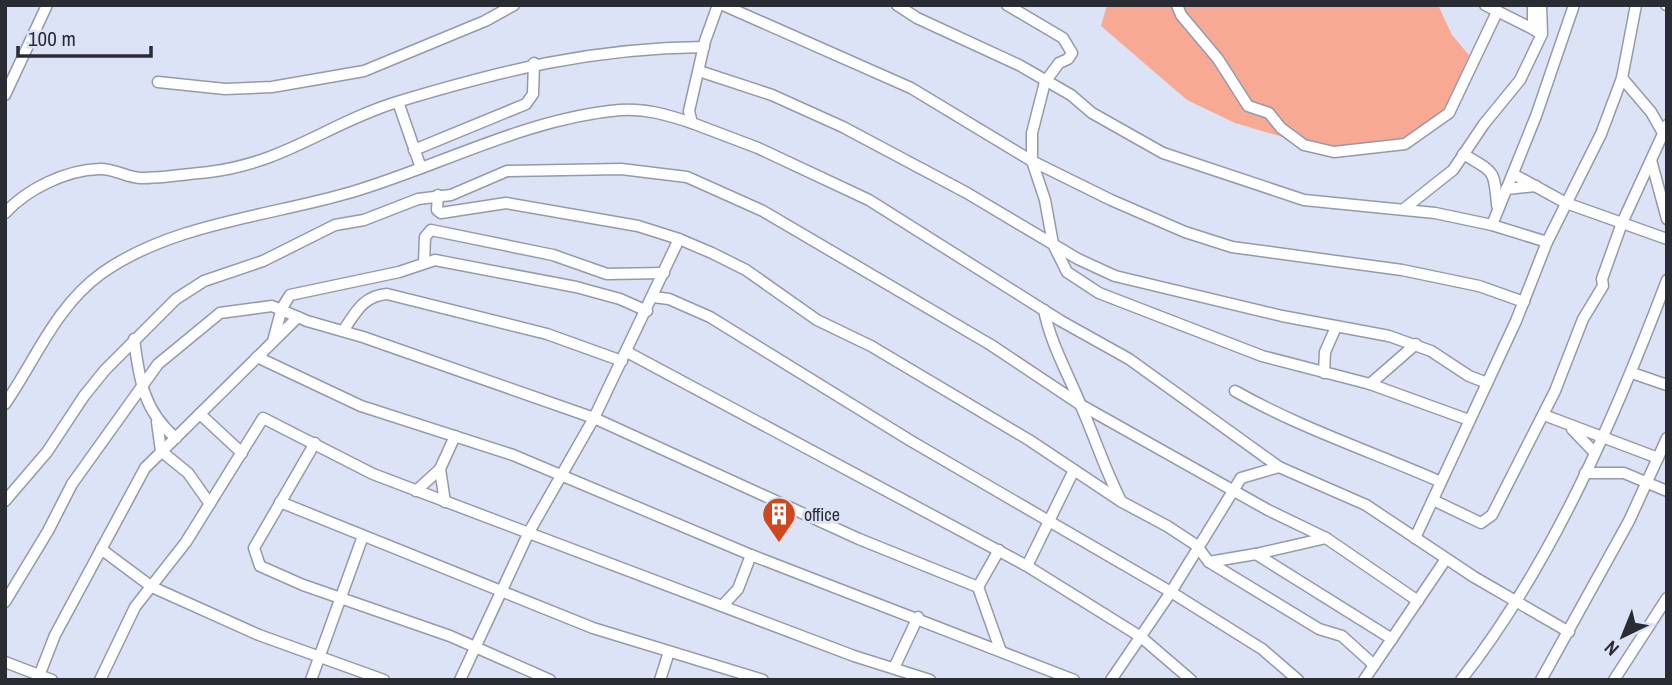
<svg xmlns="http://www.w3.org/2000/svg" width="1672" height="685" font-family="'Archivo Narrow',sans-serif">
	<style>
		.green { fill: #f8a993 }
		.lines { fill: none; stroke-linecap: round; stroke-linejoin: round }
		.street-casing { stroke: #9499ac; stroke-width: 13 }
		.street { stroke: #fff; stroke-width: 10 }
		.labels { text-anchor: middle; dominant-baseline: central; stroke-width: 6; stroke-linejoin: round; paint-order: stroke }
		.poi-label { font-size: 18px; fill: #2a2c34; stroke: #dde3f7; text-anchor: start }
	</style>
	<rect width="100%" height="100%" fill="#dde3f7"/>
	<polygon class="green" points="1107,5 1438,5 1452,35 1469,55 1444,115 1395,147 1367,149 1303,143 1235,123 1187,100 1101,26"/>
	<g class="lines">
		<g class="street-casing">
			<g id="street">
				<polyline points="718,5 705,41 689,111 692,123 758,148 869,200 1061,321 1129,359 1279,467 1366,505 1474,577 1569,632"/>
				<polyline points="723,5 911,88 1032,161 1111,200 1185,232 1232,247 1402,270 1479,286 1524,302"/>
				<polyline points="897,5 917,18 1019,65 1071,95 1092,113 1163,153 1304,200 1435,213 1492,225 1547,242"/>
				<polyline points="1007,5 1063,38 1072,53 1068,59 1059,63 1045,82 1032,133 1032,161 1045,200 1053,244 1067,272 1099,293 1262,356 1370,384 1469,420"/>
				<polyline points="1177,5 1181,15 1218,59 1248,106 1269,113 1281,128 1304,145 1334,152 1405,144 1449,113 1497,12"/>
				<polyline points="1485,5 1533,29"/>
				<polyline points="1533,5 1533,29 1536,31"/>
				<polyline points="1666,5 1667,5"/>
				<polyline points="699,71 772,95 843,127 967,193 1078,259 1115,276 1282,316 1389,336 1431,351 1469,376 1487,383"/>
				<polyline points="1622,78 1651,112 1663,133"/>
				<polyline points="158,82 225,89 272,87 364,71 485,21 514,5"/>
				<polyline points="5,95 47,5"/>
				<polyline points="398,102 421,168"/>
				<polyline points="414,150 526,104 533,94 534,63"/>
				<path d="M1463,154C1495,173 1494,169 1497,205"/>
				<polyline points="1651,160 1667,219"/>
				<polyline points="1513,174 1566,203 1667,239"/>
				<polyline points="1506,189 1536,186"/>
				<polyline points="438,195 437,210 441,213 506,203 638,226 679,239 712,253 746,270 817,320 871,346 1029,440 1122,502 1167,526 1196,545 1209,562 1256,554 1392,639"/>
				<polyline points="1405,208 1453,170 1484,124 1520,80 1542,34 1541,5"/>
				<path d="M5,213C27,189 66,170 99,169C113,168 126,177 140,178C163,178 186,174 209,172C284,163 329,123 397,102C503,70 592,48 704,47"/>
				<polyline points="1492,225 1536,116 1574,5"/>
				<polyline points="424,262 425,237 431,230 553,255 607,274 664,273"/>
				<polyline points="653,297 669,299 710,317 911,441 1171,592 1262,649 1298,680"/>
				<path d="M1044,310C1051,345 1068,373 1081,406C1095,438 1105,470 1121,501"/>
				<path d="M343,331C356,312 363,296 387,294L547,334L622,361"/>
				<path d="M134,339C139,379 144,412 176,438"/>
				<polyline points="273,341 282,308 290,295 399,272 435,260 576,287 620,299 647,311"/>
				<polyline points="627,352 1027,566 1141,637 1191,680"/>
				<polyline points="257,357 361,406 513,455 751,555 1074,680"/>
				<polyline points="1324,373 1325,352 1336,327"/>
				<polyline points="1632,373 1667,385"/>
				<polyline points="1370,384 1416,344"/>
				<path d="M1235,391C1300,428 1373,452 1441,482"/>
				<path d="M5,404C36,359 56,306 102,273C173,223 271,216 352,192C440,166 527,118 620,110C645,108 668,115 692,123"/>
				<polyline points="200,414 242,453"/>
				<polyline points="1544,415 1658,458"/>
				<polyline points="157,422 161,451 188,473 210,504"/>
				<polyline points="1572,429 1593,451"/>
				<polyline points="315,443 254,548 260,566 303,585 450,636 550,680"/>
				<polyline points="440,469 445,502"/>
				<polyline points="1585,473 1624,473 1667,491"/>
				<polyline points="416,491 440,469 455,436"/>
				<polyline points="1433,500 1481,523 1492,515 1555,391 1583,319 1603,286 1602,279 1622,223 1667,125"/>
				<polyline points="5,501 47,452 84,396 105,370 176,299 204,281 263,261 335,225 364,220 418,199 451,195 507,171 621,169 687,177 763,211 991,345 1081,405 1268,510 1326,538 1418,601"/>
				<polyline points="280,502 593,628 763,680"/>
				<polyline points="1415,538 1516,321 1547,242 1601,134 1622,78 1636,5"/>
				<polyline points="101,549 152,587 259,635 384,680"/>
				<polyline points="1256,554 1326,538"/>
				<polyline points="1209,562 1319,629 1342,636 1374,665"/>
				<polyline points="1027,566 1074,470"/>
				<polyline points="978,587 999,550"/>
				<polyline points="5,602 48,531 72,484 158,364 220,313 272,306 307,321 363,337 594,418 859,539 978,587 1000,649"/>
				<polyline points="724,604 738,589 751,555"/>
				<polyline points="5,662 52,680"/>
				<polyline points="894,668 918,617"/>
				<polyline points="39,676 55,635 145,468 298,317"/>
				<polyline points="100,680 135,607 186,542 263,418 373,474 854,656 930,680"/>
				<polyline points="311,680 363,536"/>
				<polyline points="460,680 529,532 594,418 679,239"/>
				<polyline points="660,680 669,652"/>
				<polyline points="1111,680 1171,592 1241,478 1279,467"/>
				<polyline points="1364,680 1446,559"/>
				<path d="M1461,680C1551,566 1616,415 1667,280"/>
				<polyline points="1541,680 1629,521 1667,438"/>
				<polyline points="1614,680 1667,598"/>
			</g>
		</g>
		<use href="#street" class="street"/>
	</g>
	<defs>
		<g id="building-pin" transform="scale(1.75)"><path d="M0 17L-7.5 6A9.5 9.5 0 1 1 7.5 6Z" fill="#cf471c" stroke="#dde3f7"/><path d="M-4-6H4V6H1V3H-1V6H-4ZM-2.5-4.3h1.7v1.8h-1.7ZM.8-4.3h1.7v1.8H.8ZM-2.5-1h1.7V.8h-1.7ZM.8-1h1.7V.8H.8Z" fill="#fff"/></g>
	</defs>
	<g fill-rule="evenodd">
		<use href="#building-pin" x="779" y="514"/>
	</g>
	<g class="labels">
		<g class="poi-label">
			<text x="804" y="514">office</text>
		</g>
	</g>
	<rect width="1672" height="685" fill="none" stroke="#2a2c34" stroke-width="14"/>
	<g transform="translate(1623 636) rotate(223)" stroke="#dde3f7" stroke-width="5" paint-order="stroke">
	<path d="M0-5L12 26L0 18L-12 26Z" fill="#2a2c34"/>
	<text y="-10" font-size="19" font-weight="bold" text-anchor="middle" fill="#2a2c34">N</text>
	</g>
	<path d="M18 46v10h133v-10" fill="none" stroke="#2a2c34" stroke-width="3.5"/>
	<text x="28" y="46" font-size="21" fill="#2a2c34" stroke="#dde3f7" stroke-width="5" paint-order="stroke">100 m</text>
</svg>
